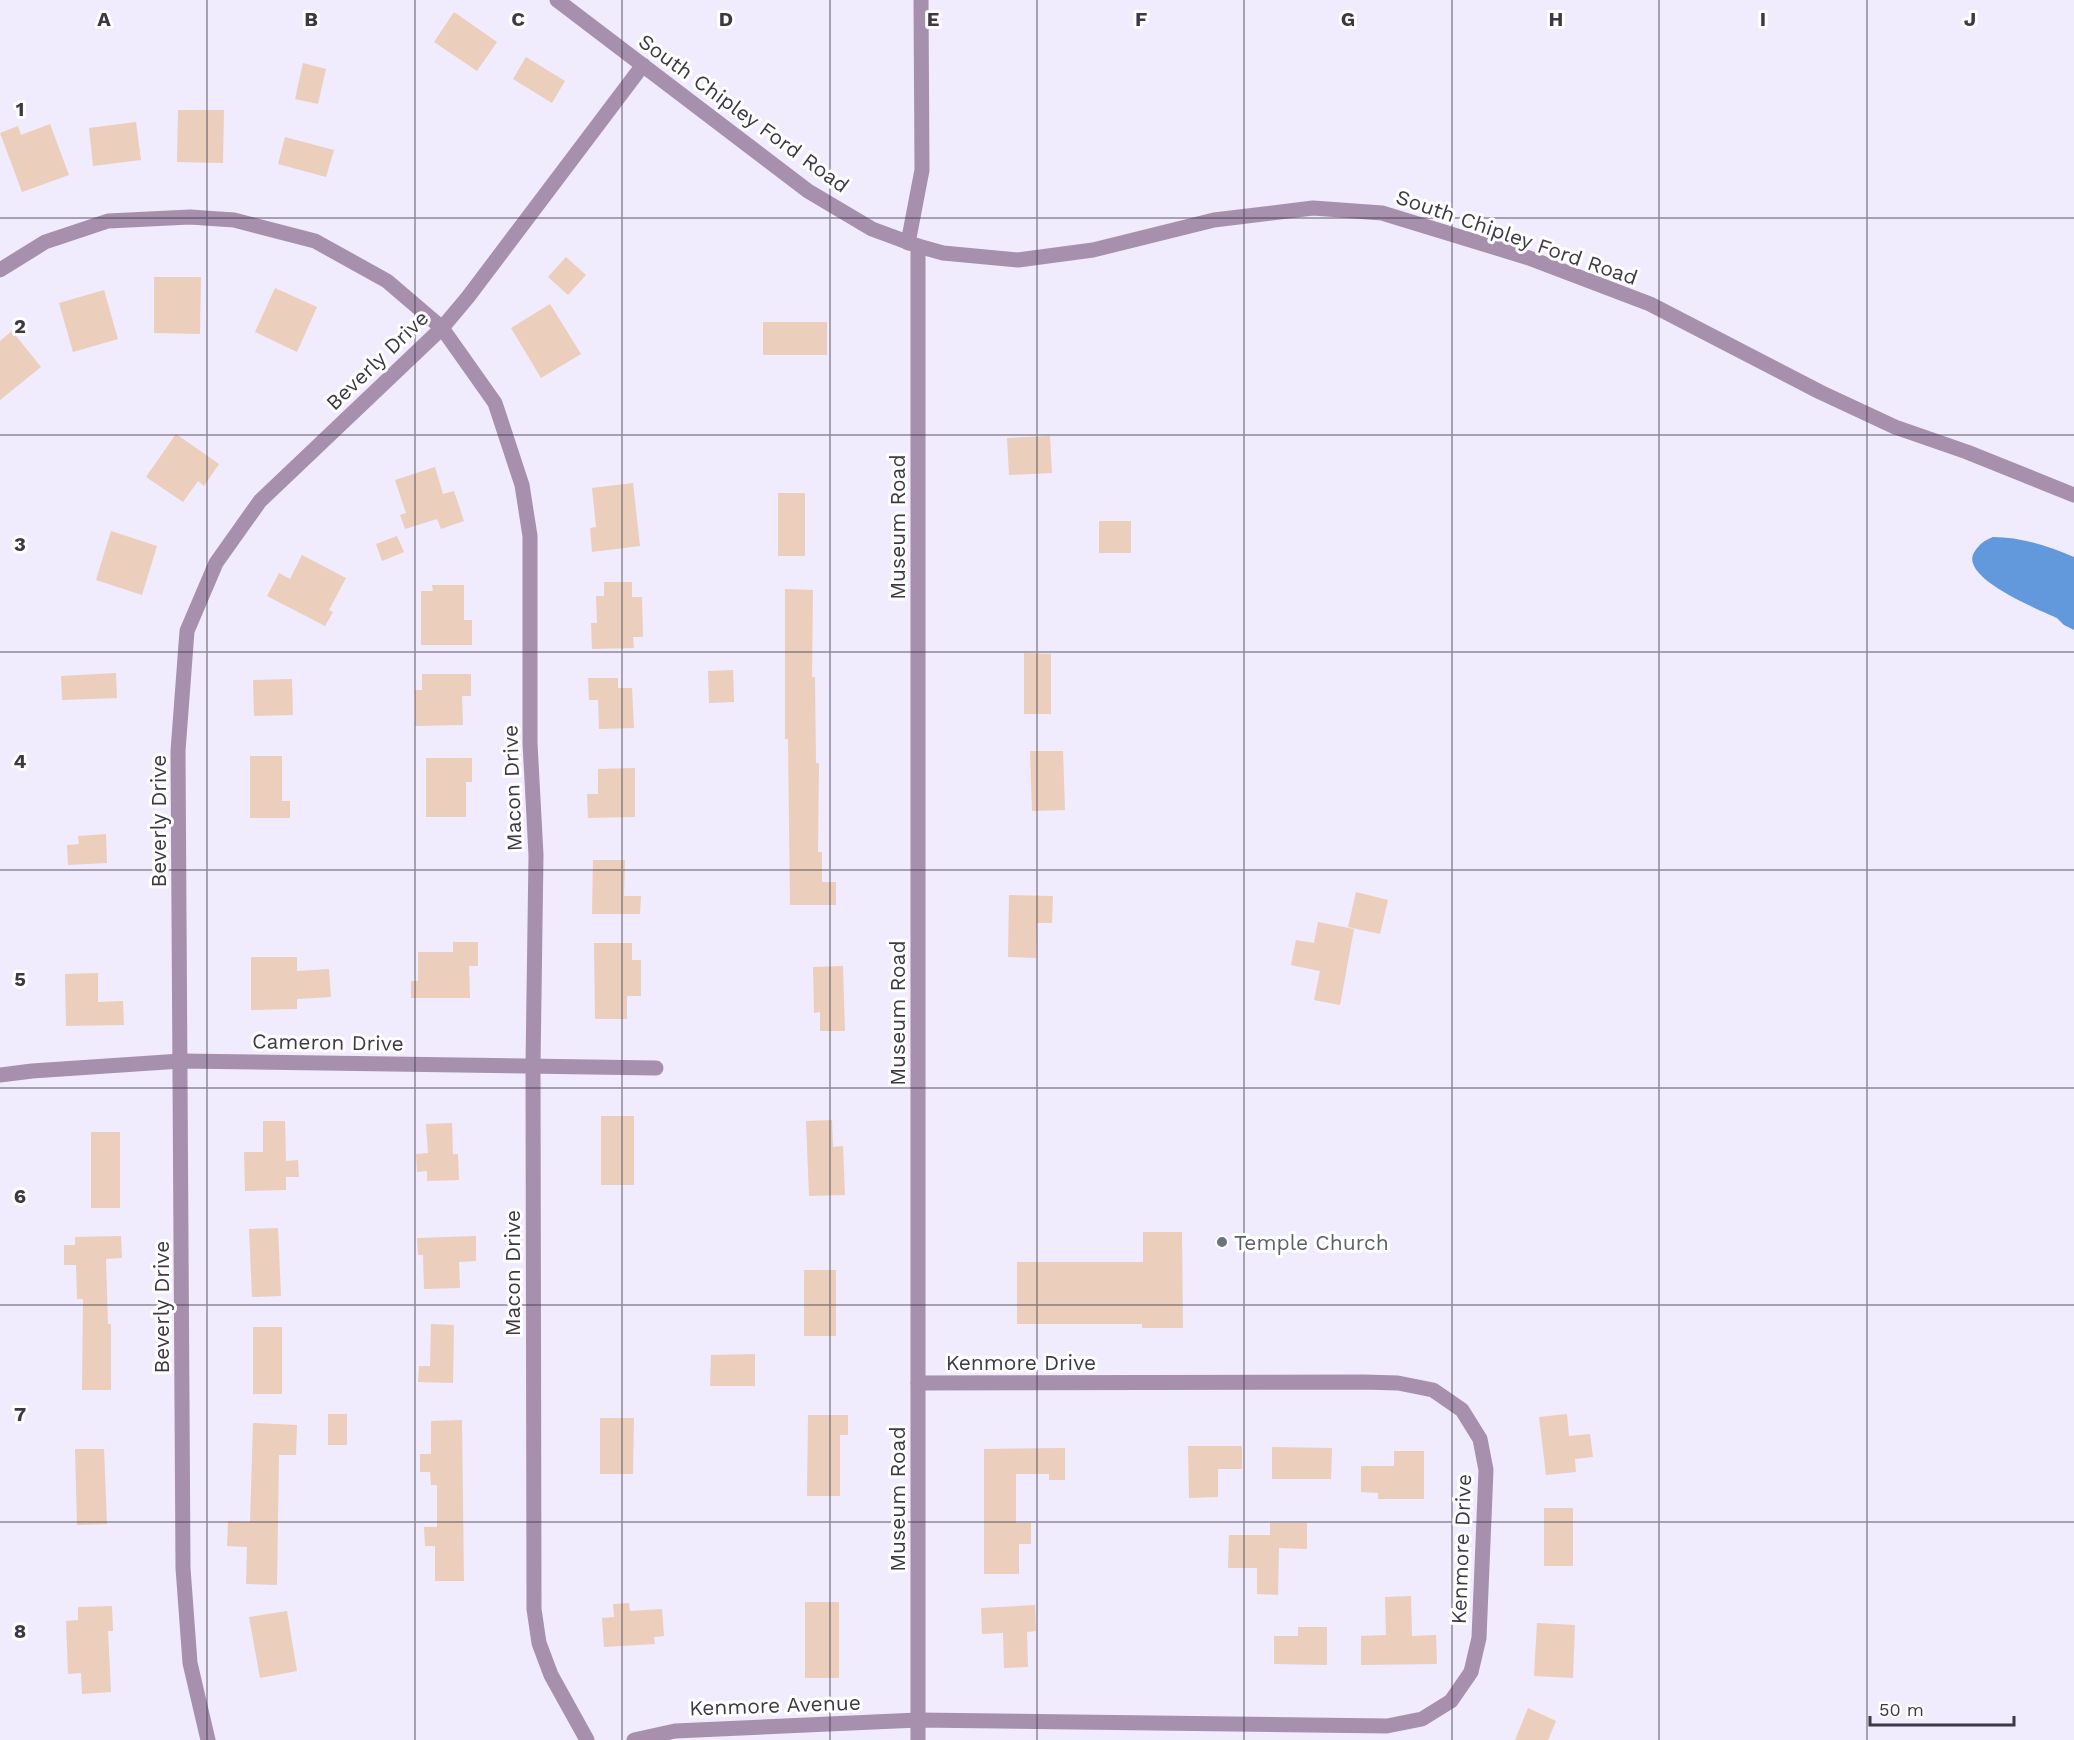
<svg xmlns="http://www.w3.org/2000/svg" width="2074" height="1740" font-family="'Work Sans',sans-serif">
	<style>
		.water { fill: #6299dd }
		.building { fill: #eccebd }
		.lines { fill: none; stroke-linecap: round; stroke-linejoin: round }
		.minor { stroke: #a78fae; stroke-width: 15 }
		.grid { fill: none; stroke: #3c3945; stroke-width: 1.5; stroke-opacity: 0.55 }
		.worship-dot { fill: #6b7280; stroke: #fff; stroke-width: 2 }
		.labels { text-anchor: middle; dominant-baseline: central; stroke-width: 6; stroke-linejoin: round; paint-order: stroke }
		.street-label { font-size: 21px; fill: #3c3945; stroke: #fff }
		.worship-label { font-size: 21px; fill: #5b616d; stroke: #fff; text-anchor: start }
		.grid-label { font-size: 20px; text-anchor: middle; font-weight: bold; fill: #3c3945; stroke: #fff; stroke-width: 6; stroke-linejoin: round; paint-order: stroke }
	</style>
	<rect width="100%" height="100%" fill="#f0ebfd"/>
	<path class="water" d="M1993,537C2021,537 2048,546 2074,557V630L2064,625L2057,618C2040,610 1956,577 1975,551C1980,544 1983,541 1993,537Z"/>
	<g class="building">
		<polygon points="454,12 497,42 477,71 434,42"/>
		<polygon points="526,57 565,81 552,103 513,79"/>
		<polygon points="303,63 326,69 318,104 295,99"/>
		<polygon points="178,110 224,110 223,163 177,162"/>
		<polygon points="136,122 141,160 93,166 89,128"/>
		<polygon points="50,124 69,175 22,192 0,133 18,126 21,135"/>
		<polygon points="285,137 334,150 326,177 278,164"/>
		<polygon points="566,257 586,275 568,295 548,277"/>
		<polygon points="154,277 201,277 200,334 154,333"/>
		<polygon points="275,288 317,307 297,352 255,332"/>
		<polygon points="104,290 118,339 73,352 59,303"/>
		<polygon points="550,304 581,354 541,378 511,328"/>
		<rect x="763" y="322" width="64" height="33"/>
		<polygon points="12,331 41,367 0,400 0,341"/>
		<polygon points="176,434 219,464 204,486 198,481 183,502 146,477"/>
		<polygon points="1050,436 1052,473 1009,475 1007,438"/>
		<polygon points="435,467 443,494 454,491 464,521 441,529 437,519 405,529 400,515 406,513 395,480"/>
		<polygon points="633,483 640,546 592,552 590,528 596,527 592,488"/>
		<rect x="778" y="493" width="27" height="63"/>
		<rect x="1099" y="521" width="32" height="32"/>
		<polygon points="111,531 157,546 142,595 96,580"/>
		<polygon points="397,536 404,552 382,561 376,544"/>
		<polygon points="302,555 346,578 329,610 333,612 325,626 267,596 279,573 290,579"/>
		<polygon points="604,582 632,582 632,597 642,597 643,637 633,637 634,648 592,649 591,623 597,623 596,596 604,596"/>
		<polygon points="432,585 464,585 464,620 472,620 472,645 421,645 421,591 433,591"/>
		<polygon points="785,589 813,590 812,677 815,677 816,763 819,763 818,852 822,852 822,882 836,882 836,905 790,905 788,739 785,739"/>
		<polygon points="1024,653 1051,654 1051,714 1024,714"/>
		<polygon points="733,670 734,702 709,703 708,671"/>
		<polygon points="116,673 117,698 62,700 61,676"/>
		<polygon points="422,674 471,674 471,696 462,696 463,725 415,726 415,690 422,690"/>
		<polygon points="588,678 618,678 618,688 632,688 634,728 599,729 598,700 589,700"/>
		<polygon points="292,679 293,715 254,716 253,680"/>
		<polygon points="1030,751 1063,751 1065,810 1032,811"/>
		<polygon points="250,756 282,756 282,801 290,801 290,818 250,818"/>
		<polygon points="426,758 472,758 472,782 466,782 466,817 426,817"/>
		<polygon points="635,768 635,817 588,818 587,794 598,794 598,769"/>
		<polygon points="106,834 107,863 68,865 67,845 79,844 78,836"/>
		<polygon points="593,860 625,860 624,896 641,896 640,914 592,914"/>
		<polygon points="1356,892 1388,900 1380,934 1348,927"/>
		<polygon points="1009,895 1053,896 1052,923 1037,923 1036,958 1008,957"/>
		<polygon points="1318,922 1354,929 1340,1005 1314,1000 1320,971 1291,965 1296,940 1314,943"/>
		<polygon points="453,942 478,942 478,966 469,966 470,998 411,998 411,981 418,981 418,952 453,952"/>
		<polygon points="594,943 632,943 632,960 641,960 641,996 627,996 627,1019 595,1019"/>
		<polygon points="251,957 297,957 297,971 329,969 331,997 297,999 297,1009 251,1010"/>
		<polygon points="843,966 845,1031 820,1031 820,1012 814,1013 813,967"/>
		<polygon points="98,973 98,1002 123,1001 124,1025 66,1026 65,974"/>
		<rect x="601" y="1116" width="33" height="69"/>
		<polygon points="832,1120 833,1147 843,1146 845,1195 809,1196 806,1121"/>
		<polygon points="263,1121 285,1121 286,1161 298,1160 299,1177 286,1177 286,1190 245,1191 244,1152 263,1152"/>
		<polygon points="452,1123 453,1154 458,1154 459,1180 427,1181 427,1171 417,1172 416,1154 428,1153 426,1124"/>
		<rect x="91" y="1132" width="29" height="76"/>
		<polygon points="278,1228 281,1296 252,1297 249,1229"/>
		<polygon points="1143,1232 1182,1232 1183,1328 1142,1328 1142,1324 1017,1324 1017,1262 1143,1262"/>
		<polygon points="121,1236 122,1258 106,1259 108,1324 111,1324 111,1390 82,1390 83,1299 77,1299 76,1265 64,1265 64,1245 75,1245 75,1237"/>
		<polygon points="476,1236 476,1261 459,1262 460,1288 424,1289 423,1255 418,1255 417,1238"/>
		<rect x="804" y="1270" width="32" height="66"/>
		<polygon points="431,1324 454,1325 453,1383 418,1382 419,1366 430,1366"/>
		<rect x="253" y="1327" width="29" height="67"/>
		<polygon points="755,1354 755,1386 710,1386 711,1355"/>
		<rect x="328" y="1414" width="19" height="31"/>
		<polygon points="1567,1414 1569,1436 1590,1434 1593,1457 1575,1459 1576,1472 1546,1475 1539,1417"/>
		<polygon points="808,1415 848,1415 848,1435 840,1435 840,1496 807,1496"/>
		<polygon points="600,1418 634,1418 633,1474 600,1474"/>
		<polygon points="462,1420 464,1581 435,1581 435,1546 425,1546 424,1527 437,1527 437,1485 431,1485 430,1472 420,1472 420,1454 431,1454 431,1421"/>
		<polygon points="253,1423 297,1425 296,1455 279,1455 277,1585 246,1584 247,1547 227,1546 228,1521 250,1522"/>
		<polygon points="1188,1446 1242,1446 1242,1469 1218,1469 1218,1497 1189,1498"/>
		<polygon points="1272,1447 1332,1448 1331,1479 1272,1479"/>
		<polygon points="1065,1448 1065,1480 1049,1480 1049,1474 1016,1474 1016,1523 1031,1523 1031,1544 1019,1544 1019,1574 984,1574 984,1449"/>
		<polygon points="75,1449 104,1449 107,1524 77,1525"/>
		<polygon points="1394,1451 1424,1451 1424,1499 1378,1499 1378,1493 1361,1492 1361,1466 1394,1466"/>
		<rect x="1544" y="1508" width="29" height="58"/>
		<polygon points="1270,1523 1307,1523 1307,1549 1279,1548 1278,1595 1257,1594 1257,1568 1228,1568 1229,1535 1270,1535"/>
		<polygon points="1411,1596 1412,1636 1436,1635 1437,1664 1361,1665 1361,1636 1386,1635 1385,1597"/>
		<rect x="805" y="1602" width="34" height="76"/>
		<polygon points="629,1603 630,1611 662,1609 664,1636 654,1637 655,1644 604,1647 602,1618 614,1617 613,1604"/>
		<polygon points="1035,1605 1036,1631 1027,1632 1028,1667 1004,1668 1003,1633 982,1634 981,1608"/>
		<polygon points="112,1606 113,1631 108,1631 111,1692 82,1694 81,1673 68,1674 66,1621 78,1620 78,1607"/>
		<polygon points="287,1611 297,1671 260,1678 249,1617"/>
		<polygon points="1537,1623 1575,1625 1573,1678 1534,1676"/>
		<polygon points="1298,1627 1327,1627 1327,1665 1274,1664 1274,1636 1298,1636"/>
		<polygon points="1528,1708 1556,1721 1548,1740 1515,1740"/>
	</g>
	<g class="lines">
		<g class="minor">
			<polyline points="557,0 808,191 872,229 918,246 943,253 1018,260 1093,250 1214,220 1313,208 1382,213 1529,258 1650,304 1820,392 1895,427 1967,452 2074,495"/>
			<polyline points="908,243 922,170 921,0"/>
			<polyline points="918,246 918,1740"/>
			<polyline points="0,270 45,242 108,221 190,217 234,220 315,241 387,281 442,328 495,403 522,485 530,536 530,743 536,855 533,1065 534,1609 539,1643 551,1675 587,1740"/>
			<polyline points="0,1075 32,1071 181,1061 656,1068"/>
			<polyline points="208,1740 190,1663 183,1568 178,751 187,631 216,563 260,501 442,328 468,297 643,65"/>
			<polyline points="634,1740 675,1731 918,1720 1387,1726 1422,1719 1451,1701 1471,1672 1479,1638 1486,1470 1480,1439 1462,1410 1433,1390 1398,1383 1363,1382 918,1383"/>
		</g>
	</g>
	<path class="grid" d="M207,0V1740M415,0V1740M622,0V1740M830,0V1740M1037,0V1740M1244,0V1740M1452,0V1740M1659,0V1740M1867,0V1740M0,218H2074M0,435H2074M0,652H2074M0,870H2074M0,1088H2074M0,1305H2074M0,1522H2074"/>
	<circle class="worship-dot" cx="1222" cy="1242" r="6"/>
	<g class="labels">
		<g class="street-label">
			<text transform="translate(744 113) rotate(36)">South Chipley Ford Road</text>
			<text transform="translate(1517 237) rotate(19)">South Chipley Ford Road</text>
			<text transform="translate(377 360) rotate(-44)">Beverly Drive</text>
			<text transform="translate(897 527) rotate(-90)">Museum Road</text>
			<text transform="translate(512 788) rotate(-92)">Macon Drive</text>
			<text transform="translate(158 821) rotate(-90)">Beverly Drive</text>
			<text transform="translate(897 1013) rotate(-90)">Museum Road</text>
			<text transform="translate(328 1042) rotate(1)">Cameron Drive</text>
			<text transform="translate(512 1273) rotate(-90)">Macon Drive</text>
			<text transform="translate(161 1307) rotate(-90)">Beverly Drive</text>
			<text x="1021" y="1362">Kenmore Drive</text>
			<text transform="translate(897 1499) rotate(-90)">Museum Road</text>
			<text transform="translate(1461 1549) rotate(-88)">Kenmore Drive</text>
			<text transform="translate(775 1705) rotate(-2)">Kenmore Avenue</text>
		</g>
		<g class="worship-label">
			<text x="1234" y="1242">Temple Church</text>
		</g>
	</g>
	<g class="grid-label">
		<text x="104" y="26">A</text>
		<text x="311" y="26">B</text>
		<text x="518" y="26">C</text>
		<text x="726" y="26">D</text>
		<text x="933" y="26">E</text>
		<text x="1141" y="26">F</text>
		<text x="1348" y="26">G</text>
		<text x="1556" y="26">H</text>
		<text x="1763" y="26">I</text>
		<text x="1970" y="26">J</text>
		<text x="20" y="116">1</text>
		<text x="20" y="333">2</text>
		<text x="20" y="551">3</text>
		<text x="20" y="768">4</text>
		<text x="20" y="986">5</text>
		<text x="20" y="1203">6</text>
		<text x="20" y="1421">7</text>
		<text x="20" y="1638">8</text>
	</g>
	<path d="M1870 1716v9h144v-9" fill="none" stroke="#3c3945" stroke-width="3"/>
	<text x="1879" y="1716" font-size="18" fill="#3c3945" stroke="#ffffff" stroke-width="4.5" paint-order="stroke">50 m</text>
</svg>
